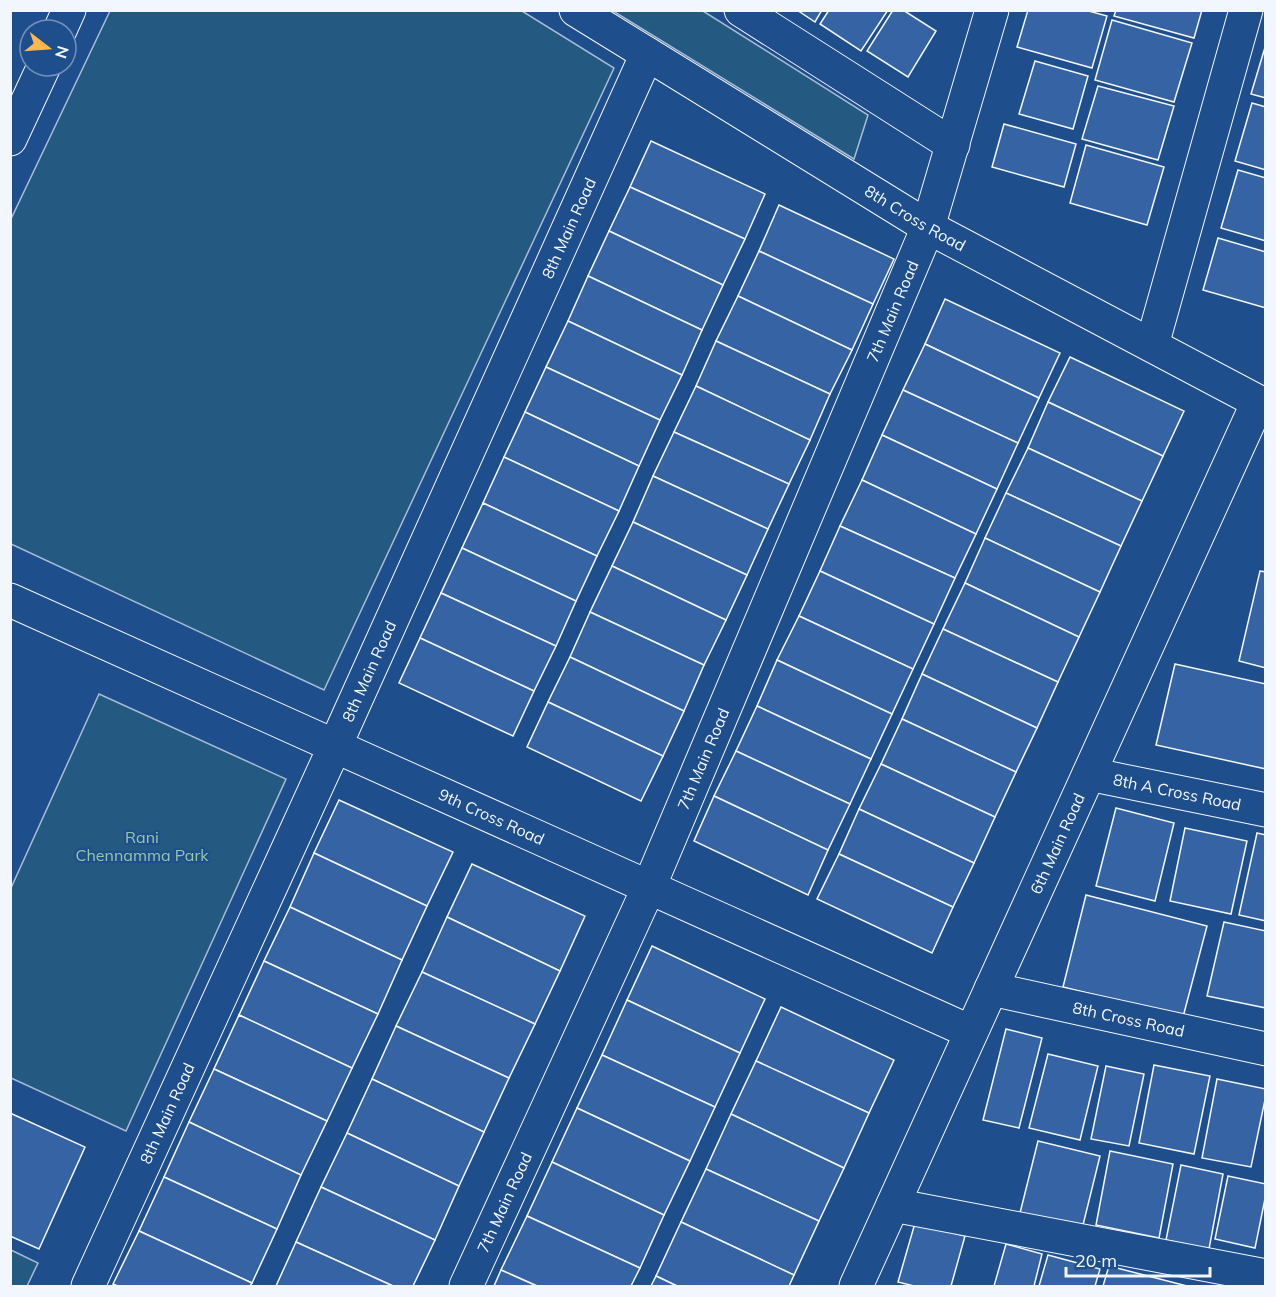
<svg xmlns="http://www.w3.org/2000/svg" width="1276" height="1297" font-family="Mulish,sans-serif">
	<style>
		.green { fill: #245a82; stroke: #a8bbd7; stroke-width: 1.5 }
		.building { fill: #3563a3; stroke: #f2f6ff; stroke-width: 1.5 }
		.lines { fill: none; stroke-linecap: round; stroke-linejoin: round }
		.minor-casing { stroke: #f2f6ff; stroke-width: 35 }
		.minor { stroke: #1f4e8c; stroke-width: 33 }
		.labels { text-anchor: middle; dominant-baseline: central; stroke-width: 4.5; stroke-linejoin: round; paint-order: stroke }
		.street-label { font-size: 16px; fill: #f2f6ff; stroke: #1f4e8c }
		.park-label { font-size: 16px; fill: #97c8a6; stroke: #1f4e8c }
	</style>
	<rect width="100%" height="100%" fill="#1f4e8c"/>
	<g class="green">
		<polygon points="110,11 522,11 614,68 324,690 11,544 11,219"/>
		<polygon points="613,11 703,11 868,115 854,159"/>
		<polygon points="99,694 286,779 126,1131 11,1078 11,888"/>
		<polygon points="11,1250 38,1263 27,1286 11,1286"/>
	</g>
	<g class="building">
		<polygon points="797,10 822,10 815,22"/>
		<polygon points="829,10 888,10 861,51 820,24"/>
		<polygon points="893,10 903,10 936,31 908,77 867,51"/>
		<polygon points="1028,10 1085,10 1107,16 1092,68 1017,47"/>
		<polygon points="1116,10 1202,10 1194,38 1114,16"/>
		<polygon points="1112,20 1192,43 1174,102 1095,80"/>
		<polygon points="1266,44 1266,98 1251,94"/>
		<polygon points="1035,61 1088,76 1073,129 1019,114"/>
		<polygon points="1098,86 1174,106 1158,160 1082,139"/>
		<polygon points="1252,103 1266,107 1266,170 1235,161"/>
		<polygon points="1004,124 1076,144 1064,187 992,167"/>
		<polygon points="651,141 765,194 745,239 630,187"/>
		<polygon points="1086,145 1164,167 1147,225 1070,203"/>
		<polygon points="1238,170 1266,178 1266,241 1221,228"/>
		<polygon points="630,187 745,239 723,285 609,231"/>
		<polygon points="779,205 894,259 873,304 759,251"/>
		<polygon points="609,231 723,285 702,330 588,276"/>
		<polygon points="1218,238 1266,252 1266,308 1203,290"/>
		<polygon points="759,251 873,304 852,350 738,296"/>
		<polygon points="588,276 702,330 682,375 568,321"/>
		<polygon points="738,296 852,350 830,394 716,341"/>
		<polygon points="945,299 1060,353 1039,398 925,344"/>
		<polygon points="568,321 682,375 660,420 546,367"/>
		<polygon points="716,341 830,394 810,440 696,386"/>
		<polygon points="925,344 1039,398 1018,443 903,390"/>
		<polygon points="1070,357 1184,411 1163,456 1048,402"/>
		<polygon points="546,367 660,420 639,466 525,412"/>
		<polygon points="696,386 810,440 789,484 674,432"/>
		<polygon points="903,390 1018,443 997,489 882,435"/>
		<polygon points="1048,402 1163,456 1142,501 1028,448"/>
		<polygon points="525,412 639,466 619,511 504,457"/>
		<polygon points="674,432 789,484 768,529 653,476"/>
		<polygon points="882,435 997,489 976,534 862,480"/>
		<polygon points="1028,448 1142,501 1121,546 1006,493"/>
		<polygon points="504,457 619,511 597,556 483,503"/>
		<polygon points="653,476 768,529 747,575 633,522"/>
		<polygon points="862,480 976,534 955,578 840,526"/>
		<polygon points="1006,493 1121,546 1100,592 985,538"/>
		<polygon points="483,503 597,556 576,601 462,548"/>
		<polygon points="633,522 747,575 726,620 612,566"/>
		<polygon points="840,526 955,578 934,624 820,571"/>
		<polygon points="985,538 1100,592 1079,637 965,583"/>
		<polygon points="462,548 576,601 556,646 441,593"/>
		<polygon points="612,566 726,620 704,665 590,612"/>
		<polygon points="820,571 934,624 913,669 799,616"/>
		<polygon points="1260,571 1266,572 1266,668 1239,661"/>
		<polygon points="965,583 1079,637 1058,682 943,629"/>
		<polygon points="441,593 556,646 534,691 420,638"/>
		<polygon points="590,612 704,665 684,711 570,657"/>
		<polygon points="799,616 913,669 892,714 777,660"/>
		<polygon points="943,629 1058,682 1037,728 922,674"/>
		<polygon points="420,638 534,691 513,736 399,683"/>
		<polygon points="570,657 684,711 663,756 548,702"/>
		<polygon points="777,660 892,714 871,759 757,706"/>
		<polygon points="1175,664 1266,684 1266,769 1156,745"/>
		<polygon points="922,674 1037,728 1016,772 902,719"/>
		<polygon points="548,702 663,756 641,801 527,747"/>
		<polygon points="757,706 871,759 850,804 736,751"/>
		<polygon points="902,719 1016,772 995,817 881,764"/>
		<polygon points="736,751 850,804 828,850 714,796"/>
		<polygon points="881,764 995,817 974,863 859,809"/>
		<polygon points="714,796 828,850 808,895 694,841"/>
		<polygon points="339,800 453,852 427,906 314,853"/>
		<polygon points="1116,808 1174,823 1155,901 1096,886"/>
		<polygon points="859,809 974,863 953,907 839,854"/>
		<polygon points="1185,828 1247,841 1231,914 1170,901"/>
		<polygon points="1257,833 1266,835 1266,921 1239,915"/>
		<polygon points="314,853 427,906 402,960 290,907"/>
		<polygon points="839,854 953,907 932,953 817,899"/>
		<polygon points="472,864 585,916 560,971 447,917"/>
		<polygon points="1086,895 1207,926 1183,1017 1063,987"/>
		<polygon points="290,907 402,960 378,1014 264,961"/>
		<polygon points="447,917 560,971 535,1024 422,972"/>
		<polygon points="1224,922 1266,931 1266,1008 1207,996"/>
		<polygon points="652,946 765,999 740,1053 627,1000"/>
		<polygon points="264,961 378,1014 352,1068 239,1015"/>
		<polygon points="422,972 535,1024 509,1078 396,1026"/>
		<polygon points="627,1000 740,1053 715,1107 602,1055"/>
		<polygon points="781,1007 894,1060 869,1113 756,1061"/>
		<polygon points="239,1015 352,1068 327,1121 214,1069"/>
		<polygon points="396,1026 509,1078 484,1132 372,1079"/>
		<polygon points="1006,1029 1042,1038 1019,1128 983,1120"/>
		<polygon points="1048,1054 1098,1066 1080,1140 1029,1128"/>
		<polygon points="602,1055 715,1107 690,1161 577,1108"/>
		<polygon points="756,1061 869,1113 844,1168 731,1114"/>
		<polygon points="1154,1065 1210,1076 1194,1154 1139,1143"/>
		<polygon points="1106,1066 1144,1074 1129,1146 1091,1139"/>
		<polygon points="214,1069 327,1121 301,1175 189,1122"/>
		<polygon points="372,1079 484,1132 459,1186 347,1133"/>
		<polygon points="1217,1079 1266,1089 1266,1095 1251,1167 1202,1158"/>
		<polygon points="577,1108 690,1161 664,1215 552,1162"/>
		<polygon points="10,1113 85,1147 39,1249 10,1236"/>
		<polygon points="731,1114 844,1168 819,1221 706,1169"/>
		<polygon points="189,1122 301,1175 277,1229 164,1177"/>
		<polygon points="347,1133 459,1186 435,1240 321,1187"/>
		<polygon points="1038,1141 1100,1156 1082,1229 1020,1213"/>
		<polygon points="1110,1151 1173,1164 1159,1238 1096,1225"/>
		<polygon points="552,1162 664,1215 640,1268 527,1216"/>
		<polygon points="1181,1165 1223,1174 1209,1249 1166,1240"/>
		<polygon points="706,1169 819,1221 794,1275 681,1222"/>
		<polygon points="1228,1176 1266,1184 1266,1194 1255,1248 1215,1239"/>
		<polygon points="164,1177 277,1229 252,1283 139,1231"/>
		<polygon points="321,1187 435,1240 413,1286 393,1286 296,1242"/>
		<polygon points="527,1216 640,1268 631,1286 537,1286 501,1270"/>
		<polygon points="681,1222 794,1275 789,1286 677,1286 656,1276"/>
		<polygon points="915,1223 965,1236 951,1286 914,1286 898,1282"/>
		<polygon points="139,1231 252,1283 250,1286 118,1286 113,1284"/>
		<polygon points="296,1242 393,1286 276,1286"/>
		<polygon points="1006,1244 1042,1254 1034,1286 994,1286"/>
		<polygon points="1048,1255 1100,1269 1095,1286 1039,1286"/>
		<polygon points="1109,1266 1187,1286 1103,1286"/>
		<polygon points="501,1270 537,1286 494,1286"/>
		<polygon points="656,1276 677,1286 651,1286"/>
	</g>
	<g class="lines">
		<g class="minor-casing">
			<g id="minor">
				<path id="s1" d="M576,10L928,227L1266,406"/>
				<polyline points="741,10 953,145"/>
				<polyline points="60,30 69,10"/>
				<polyline points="10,139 44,66"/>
				<polyline points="1152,345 1246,10"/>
				<path id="s2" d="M10,600L971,1032"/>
				<path id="s3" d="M1089,774L1266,810"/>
				<path id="s4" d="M991,989L1266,1049"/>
				<polyline points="893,1205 1266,1276"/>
				<path id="s5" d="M88,1286L335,746L647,54"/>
				<path id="s6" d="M466,1286L649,887L928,227L992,10"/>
				<path id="s7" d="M856,1286L1258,402"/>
			</g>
		</g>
		<use href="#minor" class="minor"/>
	</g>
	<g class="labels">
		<g class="street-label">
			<text stroke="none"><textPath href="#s1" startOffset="398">8th Cross Road</textPath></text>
			<text stroke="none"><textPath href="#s5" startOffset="1162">8th Main Road</textPath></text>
			<text stroke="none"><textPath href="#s6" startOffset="1064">7th Main Road</textPath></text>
			<text stroke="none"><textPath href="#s5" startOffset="676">8th Main Road</textPath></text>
			<text stroke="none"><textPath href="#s6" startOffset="578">7th Main Road</textPath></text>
			<text stroke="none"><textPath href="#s3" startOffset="90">8th A Cross Road</textPath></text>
			<text stroke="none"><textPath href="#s2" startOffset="528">9th Cross Road</textPath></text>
			<text stroke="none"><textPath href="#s7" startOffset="486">6th Main Road</textPath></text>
			<text stroke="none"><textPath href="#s4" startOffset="141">8th Cross Road</textPath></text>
			<text stroke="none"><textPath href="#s5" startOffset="190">8th Main Road</textPath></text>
			<text stroke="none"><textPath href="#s6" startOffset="92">7th Main Road</textPath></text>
		</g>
		<g class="park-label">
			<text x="142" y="837">Rani<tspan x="142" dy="18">Chennamma Park</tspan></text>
		</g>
	</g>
	<rect width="1276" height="1297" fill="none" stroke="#f2f6ff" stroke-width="24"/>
	<g transform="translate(48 48) rotate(107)"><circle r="28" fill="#1f4e8c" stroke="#7391ba" stroke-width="1.5"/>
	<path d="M0-4.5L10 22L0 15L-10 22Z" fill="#ffb74d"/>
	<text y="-9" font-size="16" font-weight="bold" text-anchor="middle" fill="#f2f6ff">N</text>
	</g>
	<path d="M1066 1267v9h144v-9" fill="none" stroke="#f2f6ff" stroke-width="3"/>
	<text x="1075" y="1267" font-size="18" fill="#f2f6ff" stroke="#1f4e8c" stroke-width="4.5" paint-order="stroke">20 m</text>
</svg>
